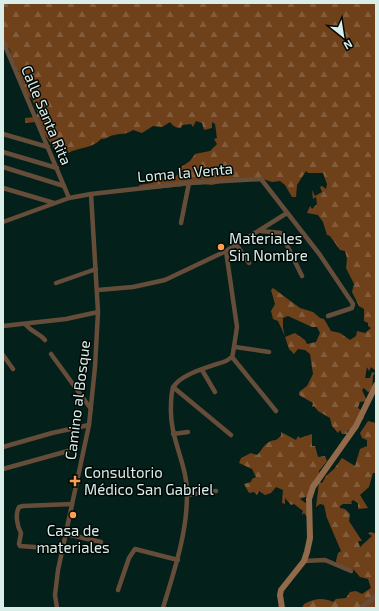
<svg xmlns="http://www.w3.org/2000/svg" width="379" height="611" font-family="'Exo 2',sans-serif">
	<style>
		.forest { fill: url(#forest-firs) }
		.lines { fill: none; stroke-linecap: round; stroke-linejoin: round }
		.street { stroke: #664d39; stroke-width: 4.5 }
		.secondary { stroke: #926949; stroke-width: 6 }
		.poi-dot { fill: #fb9f50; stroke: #000806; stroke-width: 1.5 }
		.labels { text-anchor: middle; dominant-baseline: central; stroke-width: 3; stroke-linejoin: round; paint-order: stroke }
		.street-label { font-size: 15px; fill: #daeee9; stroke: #000806 }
		.poi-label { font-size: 15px; fill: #daeee9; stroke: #000806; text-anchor: start }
	</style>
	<defs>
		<pattern id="forest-firs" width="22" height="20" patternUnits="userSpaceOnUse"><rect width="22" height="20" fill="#6f411a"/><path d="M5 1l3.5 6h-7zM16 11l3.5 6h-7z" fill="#835d3b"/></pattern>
	</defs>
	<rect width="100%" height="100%" fill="#04201b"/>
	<g class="forest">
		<path d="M3,3H376V371L371,367L369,371L367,367L365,378H370L372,372L375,373L373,376L372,390L368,392L364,388L362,390L367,401L360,402L358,408L362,411L364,418L360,423L350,431L348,430L347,434H342L340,430L338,433L332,426L330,418L318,411L314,406L312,407L313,403L299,395V392L307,386L313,374L310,354L305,350L298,349L294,354L289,349L285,337L295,333L305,340L307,344L316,342L320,333L317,327H312L288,316L283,318V328L285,336L278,321L273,319L271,311L275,304L271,290L273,288L300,308L313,312L320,318L324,319L331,331L340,333L350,340L356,336L357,331L365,333L371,328L368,326V323L364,321V309L359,306L352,292L354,284L346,268L347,259L345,251L340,250L330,236L327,235L323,222L318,215L307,213L310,206L312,209L317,204L316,197L313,199L312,190L315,196L322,192L320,187L322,186L326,189L327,184L323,173H308L306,171L297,185L296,197H292L285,185L280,181L272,182L260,178L232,180L212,185L204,184L143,190L139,185L152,183L164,176L175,177L180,172L181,167L190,161L195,154L210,151L217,144L214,139L217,138L215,124L212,122V128L204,130L202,123L196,121L193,127L191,124L182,125L181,128C176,128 173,126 170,122L162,127L153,126L142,133L133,130C126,135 122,133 114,135C108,136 108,139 101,139C92,149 79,147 68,153L56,151L36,122L25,123V118L35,117L38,113L32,99L23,92L17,73L19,71L15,70L16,66L12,59L10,50L3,40Z"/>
		<path d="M368,421L376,423V473H373L369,487L360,495L368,508L358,509V503L353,500L351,502L352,504H343L340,506V508L345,509L350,514L349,521L362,541H358L360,547L372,536L368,533L371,532L376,534V608H302L304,604C315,599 322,597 333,602L336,599L346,598L350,592L356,591L362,594L371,588L368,579L360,577L354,570L337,565L336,561L338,553L341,551L327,518L324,505L320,504L316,507L319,483L308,496L300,499L307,504V517L304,513L302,515L303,511L294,504L291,505L285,498V504L282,503L283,490L276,487L271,493L265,495L259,491L257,495L254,492L249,493L244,484L251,482L252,479L256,477L252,469L239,463L241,458L251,453L257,455C263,449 266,440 276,440L281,436V432L296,440L298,436L300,438L312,434V446H315L318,457L325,456L327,461L319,471V482L322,483L326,476L334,469L342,458L355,466L360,449L367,446V440L362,438L360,433Z"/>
	</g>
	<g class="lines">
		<g class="street">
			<polyline points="3,41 69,198"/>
			<polyline points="3,134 48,147"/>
			<polyline points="3,152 57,168"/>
			<polyline points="3,167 64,186"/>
			<polyline points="3,188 54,203"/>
			<polyline points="3,222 69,198 91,194 189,183 261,179 320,255 353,304 352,308 328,316"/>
			<polyline points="181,223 189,183"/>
			<polyline points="261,231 281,233 302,276"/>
			<polyline points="236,244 249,263"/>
			<polyline points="56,283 96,269"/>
			<polyline points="98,290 133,287 165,280 226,251 287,213"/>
			<path d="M25,324C34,334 38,332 45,340"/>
			<polyline points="3,326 66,319 98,312"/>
			<polyline points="235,347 269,352"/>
			<polyline points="51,354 91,409"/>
			<polyline points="3,355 13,369"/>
			<polyline points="232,357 276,411"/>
			<polyline points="202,370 215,392"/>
			<polyline points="173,387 231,435"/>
			<polyline points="173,434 188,432"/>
			<polyline points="3,447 52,433 89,425"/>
			<polyline points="3,469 68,451"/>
			<polyline points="187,495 216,491"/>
			<polyline points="66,534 101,542"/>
			<path d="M62,549L20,546L19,544L21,533C17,526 15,514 19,507L23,506L72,504"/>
			<polyline points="304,561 325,560 351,571"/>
			<polyline points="118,590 129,558 135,549 178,560"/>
			<polyline points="57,608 55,595 58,570 89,425 95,367 98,312 91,194"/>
			<path d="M163,608C174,571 187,534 187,495C188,465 169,438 171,406C171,401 171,394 173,388C179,374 212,366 226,361L232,357L233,353L237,327L226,251"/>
			<polyline points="361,608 376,596"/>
		</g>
		<polyline class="secondary" points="282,608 280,595 281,590 304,561 307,552 310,538 309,499 313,487 356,426 376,385"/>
	</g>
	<g class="poi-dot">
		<circle cx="221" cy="247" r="4"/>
		<path d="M73 475h4v4h4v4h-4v4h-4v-4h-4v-4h4z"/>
		<circle cx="73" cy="515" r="4"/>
	</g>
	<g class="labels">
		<g class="street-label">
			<text transform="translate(47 115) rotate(67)">Calle Santa Rita</text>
			<text transform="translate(185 172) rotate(-5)">Loma la Venta</text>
			<text transform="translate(77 400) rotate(-83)">Camino al Bosque</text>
		</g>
		<g class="poi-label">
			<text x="229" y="238">Materiales<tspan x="229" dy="17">Sin Nombre</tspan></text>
			<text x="84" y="472">Consultorio<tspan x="84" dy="17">Médico San Gabriel</tspan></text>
			<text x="73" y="530" text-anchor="middle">Casa de<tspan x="73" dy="17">materiales</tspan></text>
		</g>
	</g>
	<rect width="379" height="611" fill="none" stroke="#daeee9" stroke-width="8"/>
	<g transform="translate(343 36) rotate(150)" stroke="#000806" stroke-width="3" paint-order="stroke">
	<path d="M0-3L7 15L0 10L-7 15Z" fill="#daeee9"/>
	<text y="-6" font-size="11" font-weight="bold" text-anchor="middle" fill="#daeee9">N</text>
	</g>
</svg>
